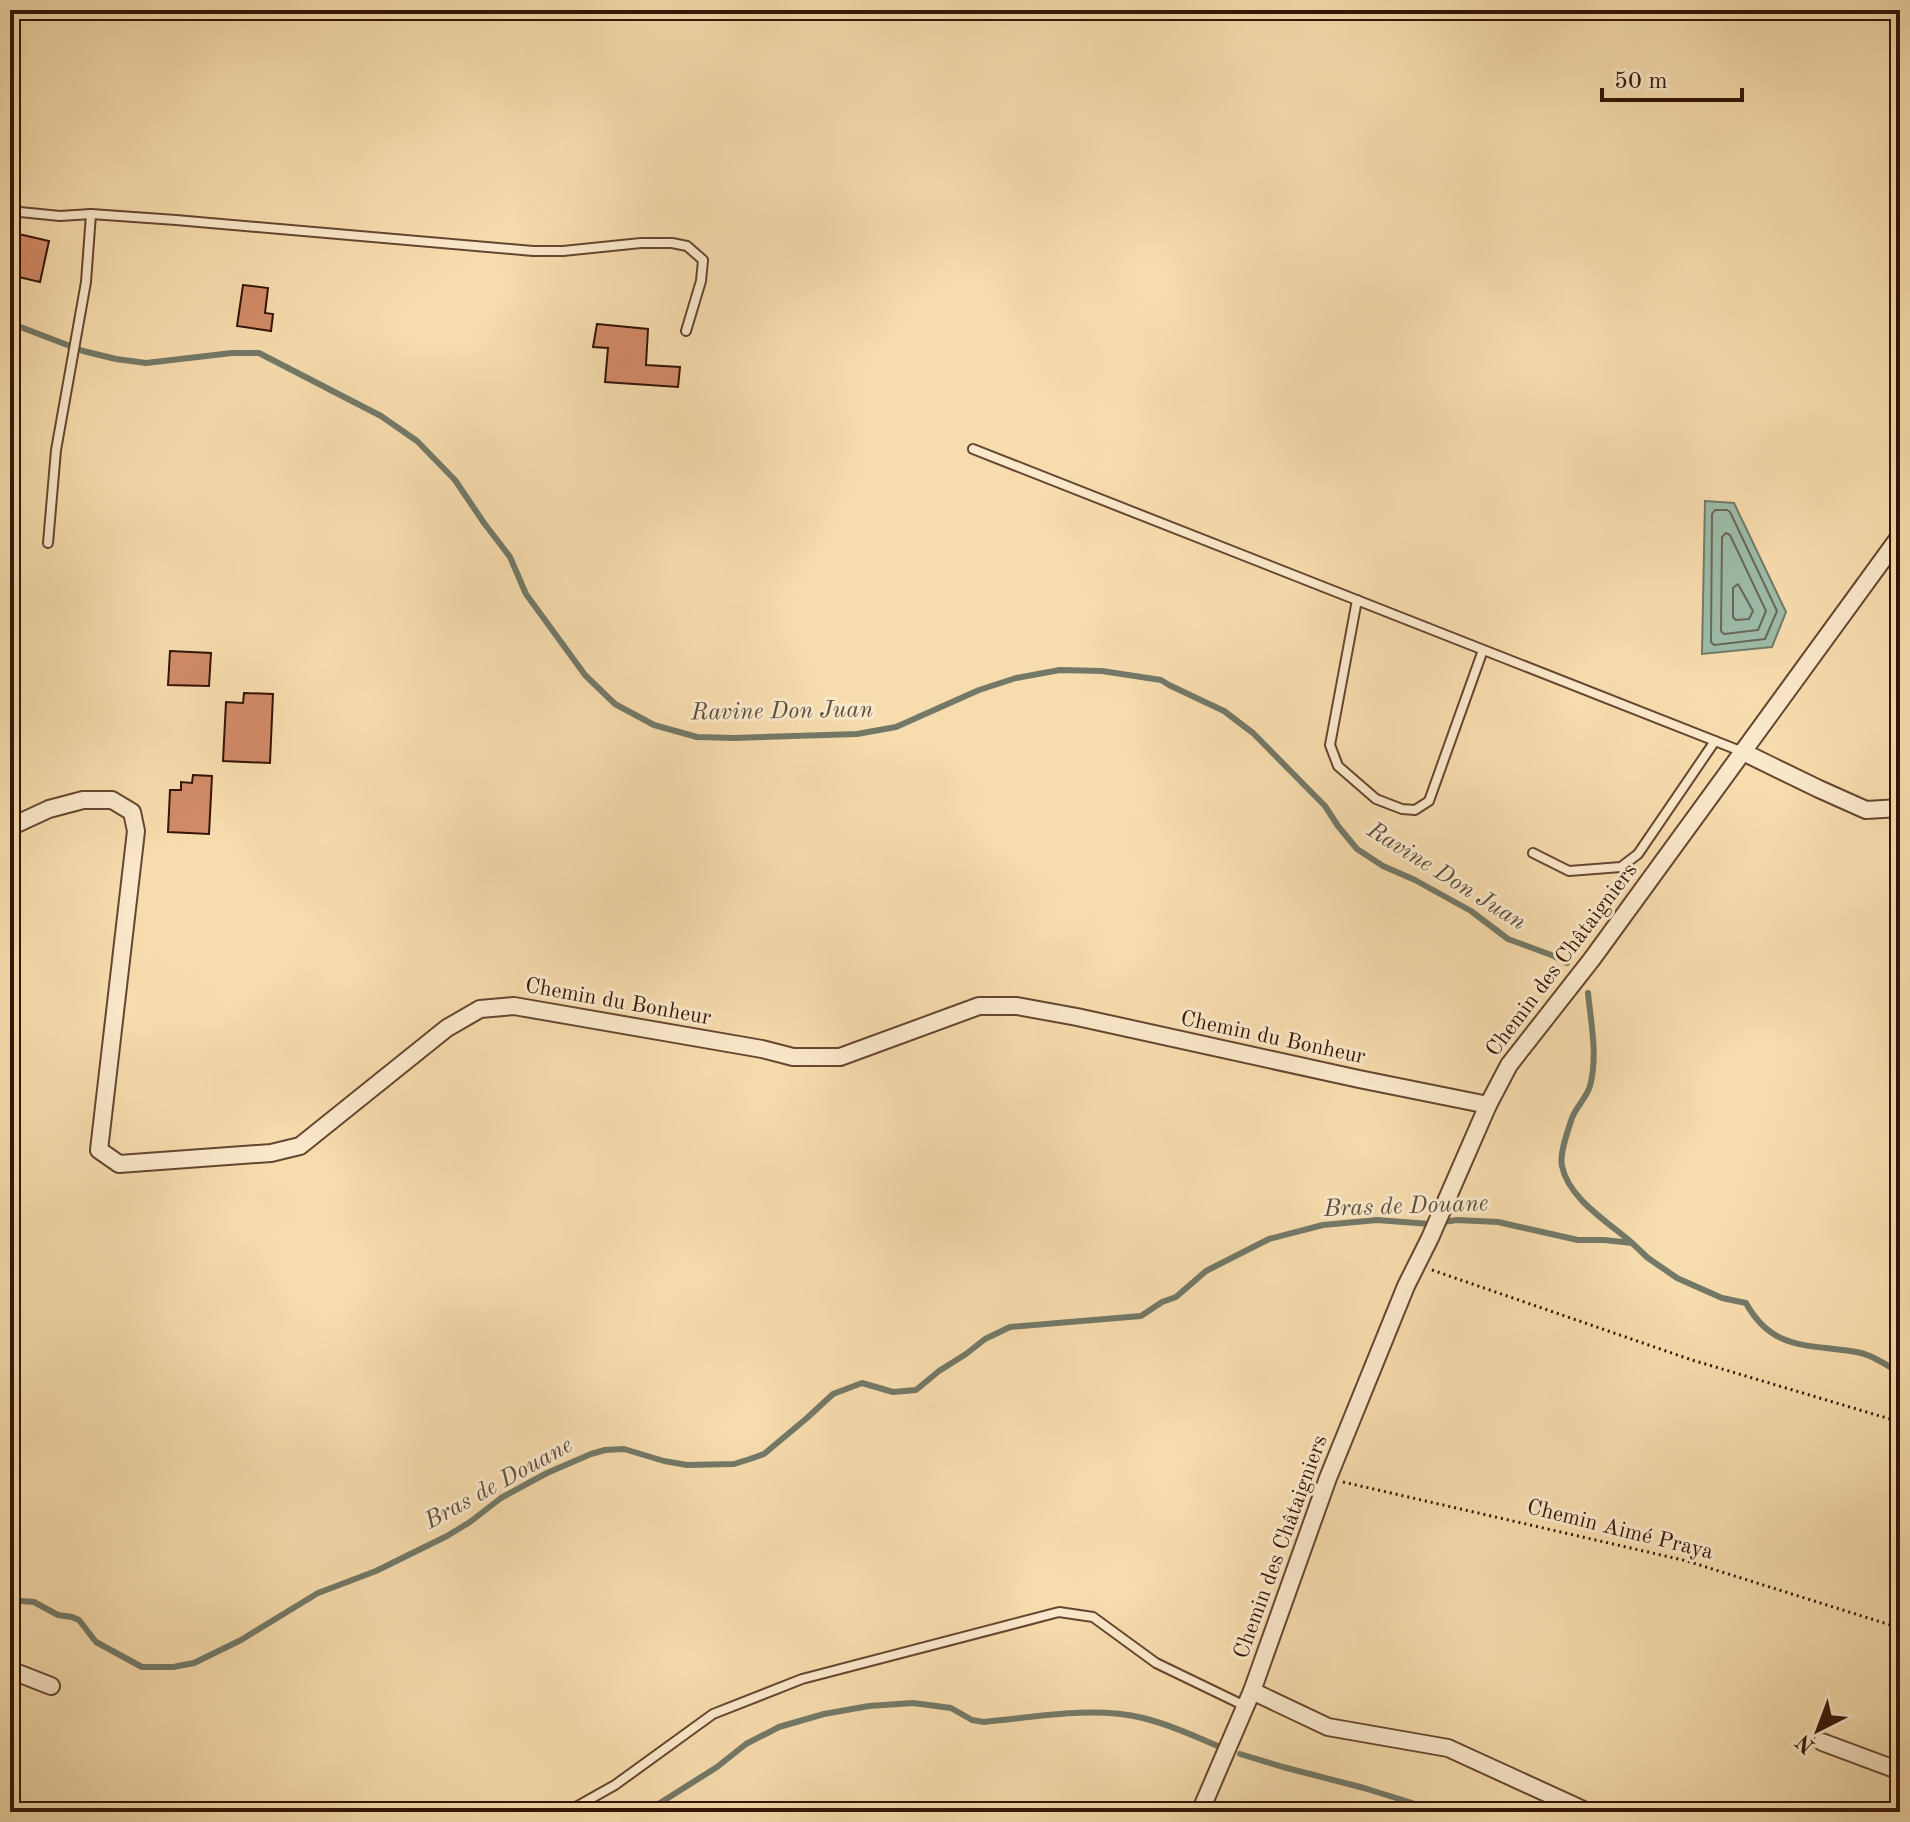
<svg xmlns="http://www.w3.org/2000/svg" width="1910" height="1822" font-family="'Old Standard TT',serif">
	<style>
		.water { fill: #9dbca9; stroke: #737968; stroke-width: 2 }
		.lines { fill: none; stroke-linecap: round; stroke-linejoin: round }
		.shore { stroke: #686858; stroke-width: 2 }
		.stream { stroke: #737968; stroke-width: 6 }
		.building { fill: #d28b68; stroke: #341407; stroke-width: 2 }
		.service-casing { stroke: #654630; stroke-width: 12 }
		.minor-casing { stroke: #654630; stroke-width: 20 }
		.path { stroke: #341407; stroke-width: 3; stroke-dasharray: 2 4; stroke-linecap: butt }
		.service { stroke: #fae8ca; stroke-width: 8 }
		.minor { stroke: #fae8ca; stroke-width: 16 }
		.labels { text-anchor: middle; dominant-baseline: central; stroke-width: 6; stroke-linejoin: round; paint-order: stroke }
		.street-label { font-size: 22px; fill: #341407; stroke: #fae8ca }
		.water-label { font-size: 24px; font-style: italic; fill: #594f40; stroke: #fae8ca }
	</style>
	<rect width="100%" height="100%" fill="#f7dcad"/>
	<filter id="stains"><feTurbulence type="fractalNoise" baseFrequency=".0025" numOctaves="4"/><feColorMatrix values="0 0 0 0 .2 0 0 0 0 .09 0 0 0 0 .02 0 0 0 .5 -.17"/></filter>
	<radialGradient id="worn" r=".72"><stop offset=".6" stop-color="#630" stop-opacity="0"/><stop offset="1" stop-color="#630" stop-opacity=".3"/></radialGradient>
	<polygon class="water" points="1705,501 1734,503 1786,612 1772,647 1702,654"/>
	<g class="lines">
		<g class="shore">
			<polygon points="1715,510 1727,510 1730,512 1777,611 1765,639 1714,645 1711,642 1712,514"/>
			<polygon points="1726,533 1730,535 1766,611 1758,630 1724,634 1721,631 1722,537"/>
			<polygon points="1738,584 1753,611 1749,619 1736,620 1733,617 1733,588"/>
		</g>
		<g class="stream">
			<polyline points="10,323 83,351 116,359 146,363 232,353 259,353 381,416 417,441 455,480 484,523 510,557 526,594 585,675 615,704 654,725 697,737 735,738 857,734 896,727 979,690 1016,678 1060,670 1102,671 1161,680 1169,685 1224,711 1253,733 1325,806 1338,826 1357,849 1383,866 1415,880 1471,911 1508,939 1554,956 1567,963"/>
			<path d="M1588,993C1591,1023 1598,1056 1590,1086C1587,1097 1576,1107 1572,1118C1568,1130 1559,1155 1562,1166C1568,1198 1608,1222 1631,1242"/>
			<path d="M10,1600L34,1602L58,1615L72,1617L79,1620L96,1642L142,1667H173L194,1663L241,1640L318,1593L376,1571L447,1536L470,1522L501,1498L547,1473L591,1454L605,1450L624,1449L664,1461L687,1465L734,1464L750,1459L764,1454L807,1418L833,1394L862,1383L893,1392L916,1390L939,1371L966,1354L985,1339L1010,1327L1141,1316L1162,1302L1176,1297L1206,1271L1269,1239L1323,1225L1377,1220L1430,1224L1457,1220L1498,1222L1578,1240H1604L1632,1243L1648,1258L1677,1278L1722,1298L1746,1303C1774,1354 1813,1343 1861,1353C1874,1356 1888,1366 1900,1373"/>
			<polyline points="1240,1754 1283,1767 1364,1788 1441,1812"/>
			<path d="M640,1812L660,1803L717,1767L746,1744L779,1727L824,1714L869,1706L913,1703L951,1708L972,1720L984,1722C1036,1717 1092,1706 1143,1718C1169,1724 1194,1736 1218,1746"/>
		</g>
	</g>
	<g class="building">
		<polygon points="10,232 49,241 40,282 10,275"/>
		<polygon points="243,285 268,288 265,313 273,314 271,331 237,326"/>
		<polygon points="597,324 648,329 646,365 680,367 678,387 605,382 608,348 593,347"/>
		<polygon points="170,651 211,653 209,686 168,685"/>
		<polygon points="244,693 273,694 270,763 223,761 226,702 243,703"/>
		<polygon points="193,775 212,776 209,834 168,832 170,790 181,790 181,782 192,783"/>
	</g>
	<g class="lines">
		<g class="service-casing">
			<g id="service">
				<polyline points="10,211 60,216 91,214 176,220 533,251 563,251 641,243 672,243 687,246 703,260 701,281 686,331"/>
				<polyline points="973,449 1743,752"/>
				<polyline points="48,543 56,450 86,282 91,214"/>
				<polyline points="1357,600 1330,745 1338,766 1376,799 1402,809 1415,810 1429,801 1483,650"/>
				<polyline points="1533,853 1569,871 1621,867 1638,854 1715,741"/>
				<polyline points="567,1812 615,1785 713,1714 802,1679 1059,1612 1093,1617 1156,1663 1245,1706"/>
			</g>
		</g>
		<g class="minor-casing">
			<g id="minor">
				<polyline points="1743,752 1819,789 1866,810 1900,808"/>
				<polyline points="10,827 49,809 83,800 112,800 132,812 136,831 99,1150 119,1164 271,1153 300,1146 447,1028 480,1009 514,1006 762,1049 793,1057 840,1057 979,1006 1017,1006 1077,1017 1359,1079 1488,1105"/>
				<polyline points="10,1670 51,1686"/>
				<polyline points="1252,1691 1328,1727 1448,1748 1588,1812"/>
				<polyline points="1822,1742 1900,1771"/>
				<polyline points="1200,1812 1252,1691 1328,1478 1406,1286 1430,1238 1488,1105 1509,1065 1592,959 1900,536"/>
			</g>
		</g>
		<g class="path">
			<polyline points="1432,1270 1692,1360 1900,1422"/>
			<polyline points="1343,1482 1687,1561 1900,1628"/>
		</g>
		<use href="#service" class="service"/>
		<use href="#minor" class="minor"/>
	</g>
	<g class="labels">
		<g class="street-label">
			<text transform="translate(1562 960) rotate(-53)">Chemin des Châtaigniers</text>
			<text transform="translate(618 1002) rotate(10)">Chemin du Bonheur</text>
			<text transform="translate(1273 1038) rotate(12)">Chemin du Bonheur</text>
			<text transform="translate(1620 1530) rotate(14)">Chemin Aimé Praya</text>
			<text transform="translate(1281 1547) rotate(-70)">Chemin des Châtaigniers</text>
		</g>
		<g class="water-label">
			<text transform="translate(782 712) rotate(-1)">Ravine Don Juan</text>
			<text transform="translate(1446 877) rotate(32)">Ravine Don Juan</text>
			<text transform="translate(1406 1207) rotate(-2)">Bras de Douane</text>
			<text transform="translate(499 1484) rotate(-29)">Bras de Douane</text>
		</g>
	</g>
	<rect width="1910" height="1822" fill="none" stroke="#f7dcad" stroke-width="40"/>
	<rect x="12" y="12" width="1886" height="1798" fill="none" stroke="#341407" stroke-width="4"/>
	<rect x="20" y="20" width="1870" height="1782" fill="none" stroke="#341407" stroke-width="2"/>
	<g transform="translate(1818 1730) rotate(222)" stroke="#fae8ca" stroke-width="6" paint-order="stroke">
	<path d="M0-6L14 30L0 20L-14 30Z" fill="#341407"/>
	<text y="-12" font-size="22" font-weight="bold" text-anchor="middle" fill="#341407">N</text>
	</g>
	<path d="M1602 88v12h140v-12" fill="none" stroke="#341407" stroke-width="4"/>
	<text x="1614" y="88" font-size="24" fill="#341407" stroke="#fae8ca" stroke-width="6" paint-order="stroke">50 m</text>
	<rect width="100%" height="100%" filter="url(#stains)"/>
	<rect width="100%" height="100%" fill="url(#worn)"/>
</svg>
